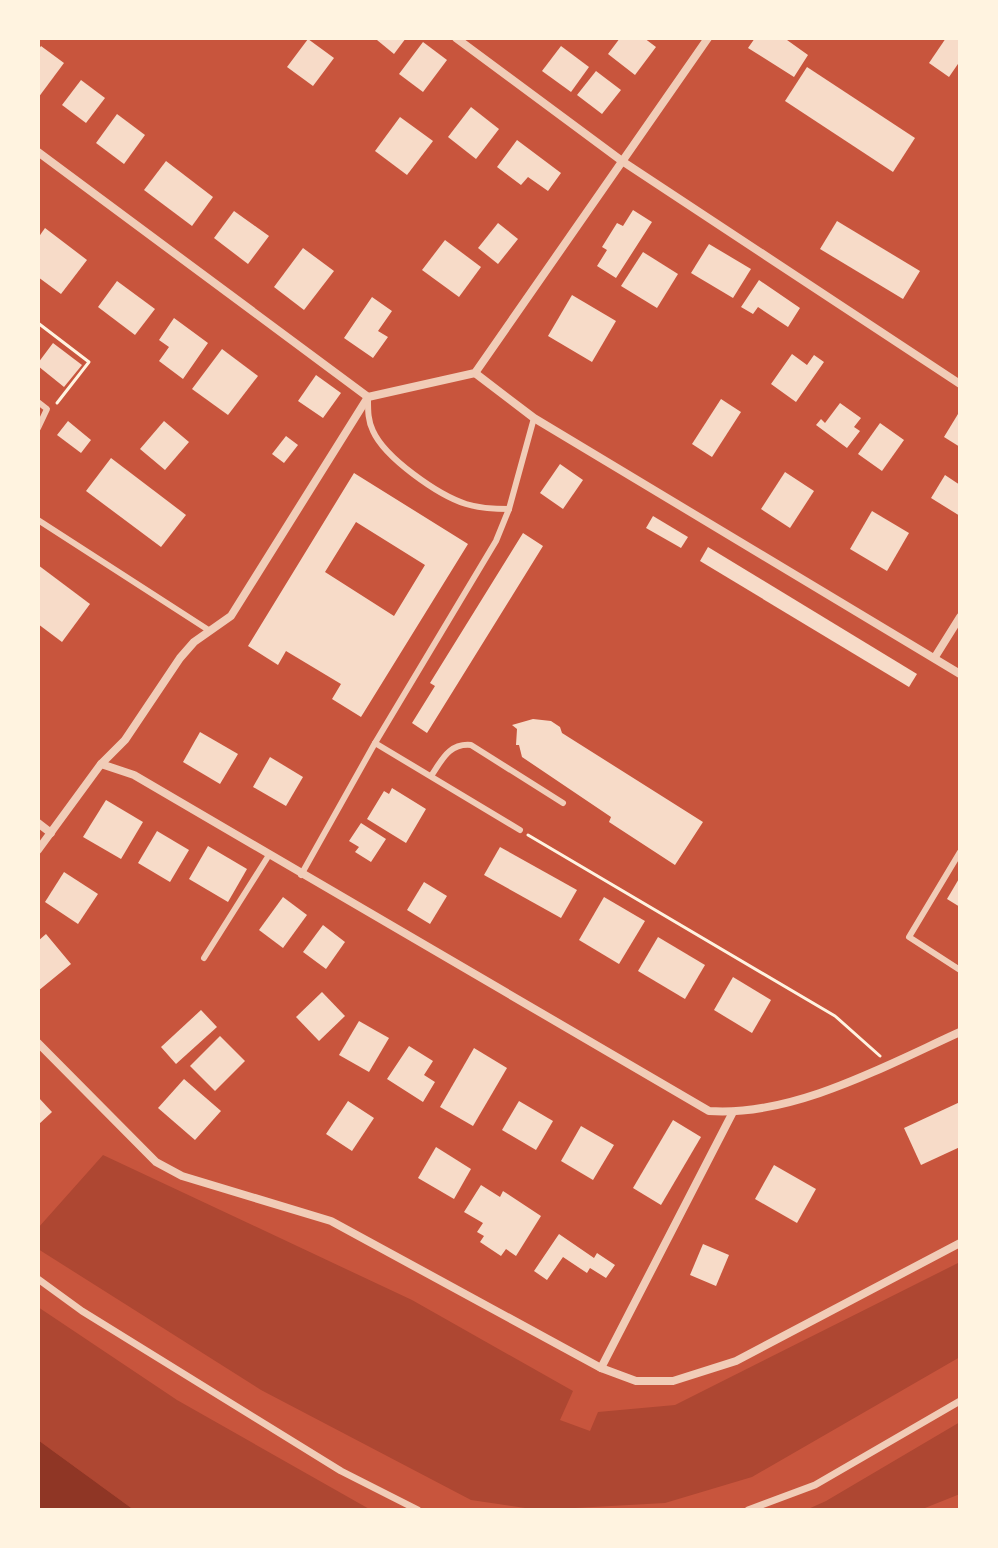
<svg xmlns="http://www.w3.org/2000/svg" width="998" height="1548" font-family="Lato,sans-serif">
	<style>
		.green { fill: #ae4732 }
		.water { fill: #8f3625 }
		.building { fill: #f7dbc8; fill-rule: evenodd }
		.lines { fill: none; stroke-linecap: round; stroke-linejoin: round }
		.path { stroke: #fff3e0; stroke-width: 3 }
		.service { stroke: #f1ccb7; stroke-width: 6 }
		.pedestrian { stroke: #f1ccb7; stroke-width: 7 }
		.minor { stroke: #f1ccb7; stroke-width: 8 }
	</style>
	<rect width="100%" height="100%" fill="#c8553d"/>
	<g class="green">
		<polygon points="103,1155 412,1300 573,1391 560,1420 590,1431 598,1412 675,1405 960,1262 960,1357 752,1477 665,1503 539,1510 471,1500 261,1390 38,1249 38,1228"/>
		<polygon points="38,1307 177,1400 371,1510 134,1510 38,1440"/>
		<polygon points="960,1422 960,1494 920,1510 806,1510 826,1501"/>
	</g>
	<polygon class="water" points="38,1440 134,1510 38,1510"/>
	<g class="building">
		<polygon points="379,38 406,38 394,54 377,40"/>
		<polygon points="620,38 644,38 656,47 635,75 608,54"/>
		<polygon points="755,38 788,38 787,40 808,55 794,77 748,48"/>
		<polygon points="946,38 960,38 960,61 949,77 929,63"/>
		<polygon points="308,39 334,58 313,86 287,67"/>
		<polygon points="423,42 447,60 423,92 399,74"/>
		<polygon points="41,46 64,63 38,98 38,50"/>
		<polygon points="561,46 589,67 571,92 542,71"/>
		<polygon points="807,67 915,138 893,172 785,101"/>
		<polygon points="596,71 621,90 602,114 577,95"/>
		<polygon points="81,80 105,98 86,123 62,105"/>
		<polygon points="471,107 499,129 476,159 448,137"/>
		<polygon points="117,114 145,135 124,164 96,143"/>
		<polygon points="400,117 433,141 407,175 375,151"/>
		<polygon points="517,140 561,173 548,191 528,177 521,185 497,167"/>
		<polygon points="166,161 213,197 192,226 144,190"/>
		<polygon points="633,210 652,222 616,278 597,266 607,250 602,247 617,223 623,226"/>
		<polygon points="234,211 269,236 248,264 214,238"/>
		<polygon points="837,221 920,271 903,299 820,249"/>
		<polygon points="498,223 518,239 498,264 478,248"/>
		<polygon points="45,228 87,260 61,294 38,277 38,238"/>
		<polygon points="445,240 481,267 459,297 422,270"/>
		<polygon points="709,244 751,269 733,298 691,273"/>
		<polygon points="303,248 334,271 304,310 274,287"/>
		<polygon points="643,252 678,274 657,308 621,286"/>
		<polygon points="759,280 800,308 788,327 758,307 753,314 741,307"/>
		<polygon points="117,281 155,309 135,335 98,307"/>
		<polygon points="572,295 616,321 592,362 548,336"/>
		<polygon points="372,297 392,311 378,331 388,337 373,358 344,338"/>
		<polygon points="174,318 208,343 183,379 159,361 169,347 159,340"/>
		<polygon points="53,343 82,365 64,387 38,366 38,363"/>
		<polygon points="222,349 258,376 228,415 192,389"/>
		<polygon points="792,354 807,365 814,355 824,362 796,402 771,384"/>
		<polygon points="316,375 341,393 323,418 298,401"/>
		<polygon points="721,399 741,412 712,457 692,444"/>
		<polygon points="840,403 861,418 854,427 860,431 847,448 816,425 821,419 825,423"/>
		<polygon points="958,414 960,416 960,447 944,437"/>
		<polygon points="68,421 91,440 81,453 57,435"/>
		<polygon points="164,421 189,442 165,470 140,449"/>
		<polygon points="880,423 904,440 882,471 858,454"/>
		<polygon points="286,436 298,445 284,463 272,454"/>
		<polygon points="111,458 186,515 161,547 86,491"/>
		<polygon points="560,464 583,480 563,509 540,493"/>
		<polygon points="785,472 814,491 790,528 761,509"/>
		<path d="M354,473L468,544L361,717L332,699L341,684L286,651L278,665L248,646ZM356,522L425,565L394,616L325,572Z"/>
		<polygon points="945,475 960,485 960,516 931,498"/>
		<polygon points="872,511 909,533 887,571 850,549"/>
		<polygon points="653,516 688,537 681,548 646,528"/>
		<polygon points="523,533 543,546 427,733 412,723 435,686 430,683"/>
		<polygon points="708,547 917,674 909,687 700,561"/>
		<polygon points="38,565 90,604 62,642 38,624"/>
		<polygon points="533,719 551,721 560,727 562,733 703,822 675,865 609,822 611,817 522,757 519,745 516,745 517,729 512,725"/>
		<polygon points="200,732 238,754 220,784 183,762"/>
		<polygon points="270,757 303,777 286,806 253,787"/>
		<polygon points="392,788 426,809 406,843 367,819 384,791 389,794"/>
		<polygon points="106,800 143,822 121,859 83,837"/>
		<polygon points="361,823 386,839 371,862 355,852 359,847 349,841"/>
		<polygon points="157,831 189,850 170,882 138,863"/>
		<polygon points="208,846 247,869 228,902 189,879"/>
		<polygon points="500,847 577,890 561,918 484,875"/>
		<polygon points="64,872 98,894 78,924 45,902"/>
		<polygon points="960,877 960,907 947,899"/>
		<polygon points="424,882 447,896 430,924 407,910"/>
		<polygon points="283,897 307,915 283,948 259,930"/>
		<polygon points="604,897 645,921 619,964 579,940"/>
		<polygon points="323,925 345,942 326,969 303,952"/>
		<polygon points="46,934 71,964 38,991 38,952 40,950 38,941"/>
		<polygon points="658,937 705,965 685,999 638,971"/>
		<polygon points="733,977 771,1000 752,1033 714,1010"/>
		<polygon points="322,992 345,1016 319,1041 296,1017"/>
		<polygon points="201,1010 217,1027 176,1064 161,1047"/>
		<polygon points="359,1021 389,1038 369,1072 339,1055"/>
		<polygon points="220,1036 245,1061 215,1091 190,1066"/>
		<polygon points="409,1046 433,1061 424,1075 435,1082 423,1102 387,1079"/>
		<polygon points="474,1048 507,1068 473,1126 440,1107"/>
		<polygon points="184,1079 221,1111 195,1140 158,1108"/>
		<polygon points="38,1097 52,1112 38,1125"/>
		<polygon points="348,1101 374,1118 352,1151 326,1134"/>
		<polygon points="519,1101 553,1121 536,1150 502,1130"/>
		<polygon points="960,1102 960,1147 921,1165 904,1128"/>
		<polygon points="673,1120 701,1137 661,1205 633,1188"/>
		<polygon points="581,1126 614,1145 593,1180 561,1161"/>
		<polygon points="436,1147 471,1169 454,1199 418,1178"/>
		<polygon points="774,1165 816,1189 797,1223 755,1199"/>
		<polygon points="481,1185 500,1197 503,1191 541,1216 516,1256 506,1249 501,1256 480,1242 484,1236 477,1232 483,1223 464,1212"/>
		<polygon points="559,1234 594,1258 597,1253 615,1265 606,1278 590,1268 587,1273 563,1257 547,1280 534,1271"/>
		<polygon points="703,1244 729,1255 716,1286 690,1275"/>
	</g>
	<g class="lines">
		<g class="path">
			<polyline points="38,323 89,362 57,403"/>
			<polyline points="528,835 835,1016 880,1056"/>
		</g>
		<g class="service">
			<path d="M368,400C368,411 368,421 373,431C385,458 438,495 466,504C479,508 495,509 509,509"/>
			<polyline points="38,402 47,409 38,428"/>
			<polyline points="38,520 210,631"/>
			<polyline points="375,743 520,830"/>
			<path d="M431,776C442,760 449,743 471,745L563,803"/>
			<polyline points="960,852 909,937 960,970"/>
			<polyline points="301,875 375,743 496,541 509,509 534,418"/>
			<polyline points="204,958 269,855"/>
		</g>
		<g class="pedestrian">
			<polyline points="38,1279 82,1311 341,1471 418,1510"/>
			<polyline points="748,1510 815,1485 960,1401"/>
		</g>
		<g class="minor">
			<polyline points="456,38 622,161 960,384"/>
			<polyline points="38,152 368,397"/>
			<polyline points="475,373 534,418 960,674"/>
			<polyline points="935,657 960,617"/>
			<path d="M101,764L134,775L709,1111C793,1117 885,1066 960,1032"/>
			<polyline points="38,823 51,833"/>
			<polyline points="38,850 101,764 125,740 180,658 194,642 231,616 368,397 475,373 708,38"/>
			<polyline points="38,1043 156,1162 182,1176 331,1221 601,1368 636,1381 673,1381 736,1361 960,1243"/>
			<polyline points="601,1368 733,1112"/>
		</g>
	</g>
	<rect width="998" height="1548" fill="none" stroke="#fff3e0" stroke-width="80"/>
</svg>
